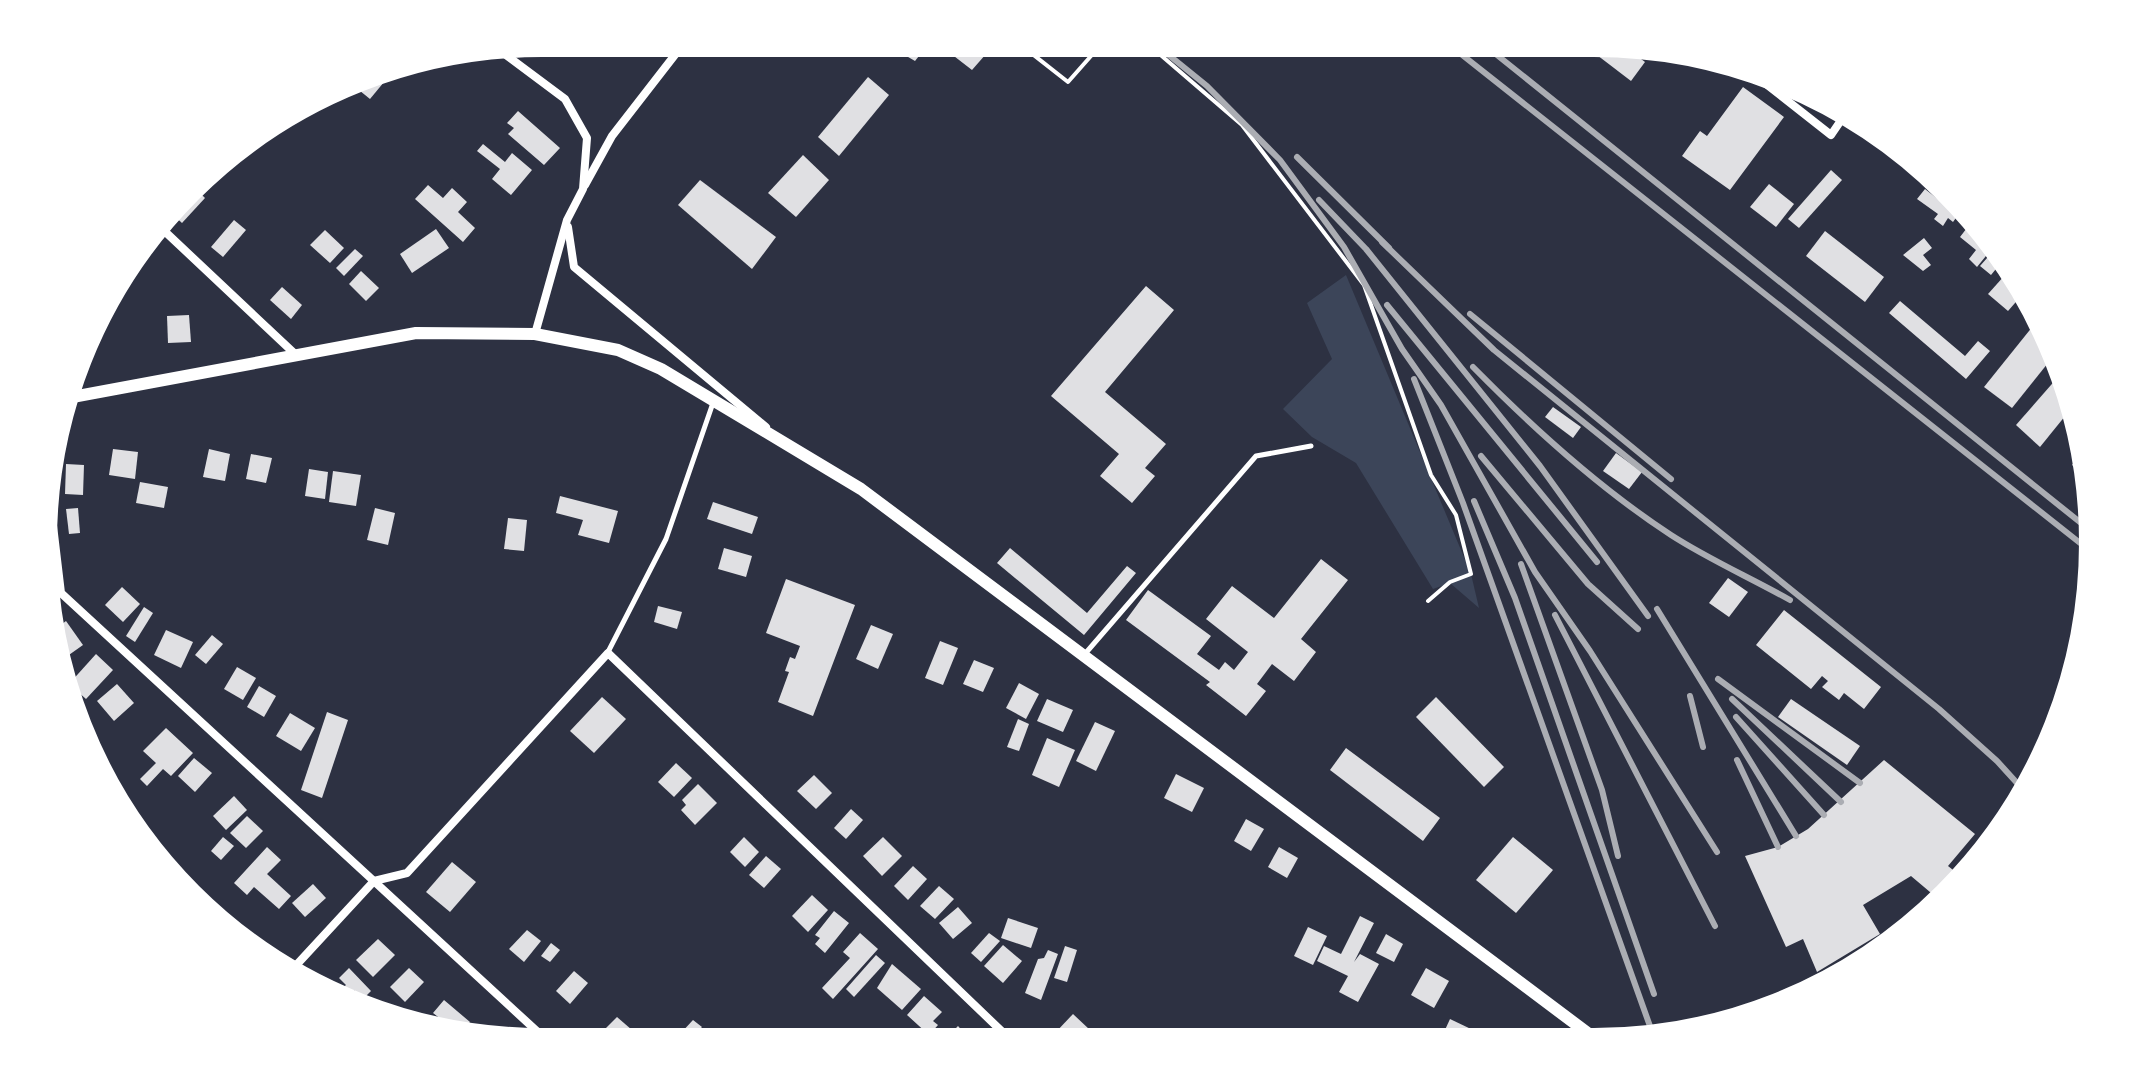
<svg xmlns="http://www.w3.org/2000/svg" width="2136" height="1085" font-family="Rubik,sans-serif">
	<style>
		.green { fill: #3c4559 }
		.building { fill: #e0e0e3 }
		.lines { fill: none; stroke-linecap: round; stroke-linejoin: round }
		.path { stroke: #fff; stroke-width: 4 }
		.service { stroke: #fff; stroke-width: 5 }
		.minor { stroke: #fff; stroke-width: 8 }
		.tertiary { stroke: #fff; stroke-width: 12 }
		.rail { stroke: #abadb3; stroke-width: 6 }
		.rim { fill: none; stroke: #fff; stroke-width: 10 }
	</style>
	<rect width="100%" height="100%" fill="#2d3142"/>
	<polygon class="green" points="1346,275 1471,574 1479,608 1450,583 1433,589 1356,463 1312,437 1283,409 1332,359 1307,303"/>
	<g class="building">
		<polygon points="897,38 933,38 915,61 891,47"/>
		<polygon points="963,38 1000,38 972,70 950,53"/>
		<polygon points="1576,39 1615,39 1645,62 1631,81"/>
		<polygon points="377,67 389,76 370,99 349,82"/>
		<polygon points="868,77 889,95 839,156 818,137"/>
		<polygon points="1743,87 1784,117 1730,190 1682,156 1700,131 1707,136"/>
		<polygon points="518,111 560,148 544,165 508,134 514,128 507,123"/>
		<polygon points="483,144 505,162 512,153 532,170 511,195 492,179 500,169 477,151"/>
		<polygon points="803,155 829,180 796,217 768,193"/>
		<polygon points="1831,170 1842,180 1799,228 1788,219"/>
		<polygon points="700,180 776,237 752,269 678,205"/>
		<polygon points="1769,184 1794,204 1776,227 1750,207"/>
		<polygon points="428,185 443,198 452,188 467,202 458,212 475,228 463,242 415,199"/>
		<polygon points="194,187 205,198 182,223 170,212"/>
		<polygon points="1925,189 1958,215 1953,222 1948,218 1943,226 1934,219 1938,214 1917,199"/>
		<polygon points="234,220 246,230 223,257 211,247"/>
		<polygon points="1973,220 1984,229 1994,246 1977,267 1969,259 1976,250 1960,237"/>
		<polygon points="436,229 449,248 412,273 400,254"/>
		<polygon points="325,230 344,248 330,263 310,245"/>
		<polygon points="1825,231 1884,277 1865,302 1806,256"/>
		<polygon points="1924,238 1932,248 1923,255 1931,265 1923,271 1903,255"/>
		<polygon points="355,249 363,256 344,276 336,268"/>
		<polygon points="1995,249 2008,270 2000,264 1991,275 1980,266"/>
		<polygon points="361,271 379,288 366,301 349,284"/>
		<polygon points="2005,275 2022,295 2008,311 1988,294"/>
		<polygon points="1146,286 1174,310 1105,392 1166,444 1145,468 1155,476 1132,503 1100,476 1119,454 1051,396"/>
		<polygon points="282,287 302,305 291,319 270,300"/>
		<polygon points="1900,301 1965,356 1978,341 1990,351 1966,379 1889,313"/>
		<polygon points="189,315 191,342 168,343 167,316"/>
		<polygon points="2037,321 2056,353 2012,408 1984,387"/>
		<polygon points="2065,369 2071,380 2074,405 2040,447 2016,425"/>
		<polygon points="1553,407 1581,427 1573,438 1545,417"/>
		<polygon points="113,449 138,452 135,479 109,475"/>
		<polygon points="209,449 230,454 225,481 203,477"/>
		<polygon points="1616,453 1642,472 1629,489 1603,471"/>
		<polygon points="251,454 272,458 266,483 246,479"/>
		<polygon points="2081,454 2084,474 2072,465"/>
		<polygon points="66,464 84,465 83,495 65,494"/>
		<polygon points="309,469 328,472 325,499 305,496"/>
		<polygon points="333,471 361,475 356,506 329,502"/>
		<polygon points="140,482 168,487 164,508 136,503"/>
		<polygon points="560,496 618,511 609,543 578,535 583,520 556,513"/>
		<polygon points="713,502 758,517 752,534 707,519"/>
		<polygon points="78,508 80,533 69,534 66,509"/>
		<polygon points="375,508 395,513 388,545 367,540"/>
		<polygon points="508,518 527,520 524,551 504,549"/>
		<polygon points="724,548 752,556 746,577 718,569"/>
		<polygon points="1010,548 1087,613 1127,566 1136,573 1084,635 997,563"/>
		<polygon points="1321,559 1348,580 1301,639 1316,652 1294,681 1272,664 1257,684 1266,691 1246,716 1206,685 1210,682 1126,620 1148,590 1211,636 1197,654 1219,670 1225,662 1234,670 1248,652 1206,619 1232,586 1274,618"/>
		<polygon points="1728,578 1748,592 1729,617 1709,603"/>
		<polygon points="786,579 855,605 813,716 778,702 789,672 785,671 790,657 795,659 800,646 766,633"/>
		<polygon points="122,587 140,604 123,622 105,605"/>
		<polygon points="658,606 682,612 677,629 654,622"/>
		<polygon points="144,607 153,613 135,642 126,636"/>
		<polygon points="1784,610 1881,687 1864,709 1844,693 1839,700 1822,687 1828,681 1822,676 1811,689 1756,645"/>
		<polygon points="66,621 83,645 59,662 50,633"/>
		<polygon points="871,625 893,634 878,669 856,659"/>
		<polygon points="166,630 193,642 181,668 154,655"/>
		<polygon points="212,635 223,644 206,664 195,655"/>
		<polygon points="940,641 958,648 943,685 925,678"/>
		<polygon points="96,654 113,670 86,699 69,684"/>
		<polygon points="974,660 994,668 983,692 963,684"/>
		<polygon points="237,667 256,678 243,700 224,689"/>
		<polygon points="1019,683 1039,694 1026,719 1006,708"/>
		<polygon points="117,684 134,703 114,721 97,701"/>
		<polygon points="259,686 276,696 264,717 247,707"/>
		<polygon points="602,697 626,719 594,753 570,731"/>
		<polygon points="1436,697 1504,767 1484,787 1416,717"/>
		<polygon points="1047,699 1073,710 1063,732 1037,721"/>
		<polygon points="1791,699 1860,746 1847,765 1778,717"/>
		<polygon points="327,712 348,720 322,798 301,790"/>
		<polygon points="290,713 315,728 301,751 276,736"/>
		<polygon points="1018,719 1029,724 1019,751 1007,747"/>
		<polygon points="1095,722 1115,731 1096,771 1076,761"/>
		<polygon points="166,728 193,753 171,776 163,769 147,786 140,779 156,763 143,751"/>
		<polygon points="1047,738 1075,750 1059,787 1032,775"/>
		<polygon points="1346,748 1440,818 1423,841 1330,770"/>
		<polygon points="194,758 212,773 195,792 178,776"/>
		<polygon points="1884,760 1975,834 1948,866 1967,881 1943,903 1911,876 1863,905 1880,934 1817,972 1803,939 1786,947 1745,856 1778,847 1808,829"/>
		<polygon points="676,763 692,778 674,797 658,782"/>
		<polygon points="1176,774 1204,788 1192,812 1164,798"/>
		<polygon points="814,775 832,793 816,809 797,791"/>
		<polygon points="698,784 717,803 695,825 681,810 686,805 682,800"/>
		<polygon points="234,796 247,810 226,830 213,816"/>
		<polygon points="851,809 863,820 846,839 834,828"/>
		<polygon points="247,816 263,831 246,848 230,833"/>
		<polygon points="1246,819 1264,829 1251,851 1234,841"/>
		<polygon points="223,837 234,846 221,860 211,851"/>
		<polygon points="744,837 759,852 745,867 730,852"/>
		<polygon points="883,837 902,856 882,876 863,856"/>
		<polygon points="1513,837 1553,870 1516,913 1476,880"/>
		<polygon points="267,847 281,860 267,874 291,896 279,909 254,887 247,895 234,883"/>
		<polygon points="1279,847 1298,858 1287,878 1268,867"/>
		<polygon points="766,856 781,869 764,888 749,875"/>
		<polygon points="452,862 476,882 450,912 426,892"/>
		<polygon points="913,866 927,879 908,900 894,886"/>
		<polygon points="313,884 326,898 305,917 292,903"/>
		<polygon points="939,886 954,899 935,919 920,906"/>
		<polygon points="812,895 828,910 808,932 792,916"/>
		<polygon points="958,907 972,923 953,939 939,923"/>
		<polygon points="834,911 849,923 825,953 815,944 820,938 815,935"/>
		<polygon points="1360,916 1374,923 1354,962 1360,954 1379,964 1358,1002 1339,992 1348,976 1317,961 1324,946 1341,954"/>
		<polygon points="1008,918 1038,928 1031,948 1001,938"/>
		<polygon points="1308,927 1327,936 1313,965 1294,956"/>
		<polygon points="527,930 541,941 524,962 509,949"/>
		<polygon points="860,933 878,949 833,999 822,988 850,958 843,952"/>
		<polygon points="989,933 1000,941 981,962 971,953"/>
		<polygon points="1386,934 1403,944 1394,962 1376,953"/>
		<polygon points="378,939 395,955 373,977 356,960"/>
		<polygon points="551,943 560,950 550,962 541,956"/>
		<polygon points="1003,945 1022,961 1003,983 984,966"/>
		<polygon points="1065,946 1077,950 1067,982 1054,978"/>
		<polygon points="1876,947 1881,954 1856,968 1853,964"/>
		<polygon points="1048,950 1058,954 1041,1000 1025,993 1038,959 1044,958"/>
		<polygon points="876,955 885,963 854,997 846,989"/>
		<polygon points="892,964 921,989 902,1010 877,988"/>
		<polygon points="349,968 371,991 363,999 354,990 344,1000 337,993 346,985 339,978"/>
		<polygon points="409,968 424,982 405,1002 390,987"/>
		<polygon points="1426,968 1449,981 1434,1008 1411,995"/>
		<polygon points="574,971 588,983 570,1004 556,991"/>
		<polygon points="924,996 942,1012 933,1021 938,1025 929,1035 907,1015"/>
		<polygon points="371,997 387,1013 363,1007"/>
		<polygon points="444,1000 470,1022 461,1033 437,1026 442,1020 433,1013"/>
		<polygon points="1073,1014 1090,1030 1077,1044 1067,1044 1055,1033"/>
		<polygon points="617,1017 632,1030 616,1046 611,1046 600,1034"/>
		<polygon points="1450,1019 1473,1030 1467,1043 1439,1043"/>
		<polygon points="693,1020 702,1027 689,1041 680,1034"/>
		<polygon points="958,1026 967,1036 958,1045 939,1045 948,1028 952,1032"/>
		<polygon points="471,1027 487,1040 465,1034"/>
		<polygon points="647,1030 660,1042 657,1046 632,1046"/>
	</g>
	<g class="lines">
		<g class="path">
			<polyline points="1012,38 1068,82 1106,39"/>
			<polyline points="1142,39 1242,125 1364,285 1431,475 1456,515 1471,574 1450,582 1428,601"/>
		</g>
		<g class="service">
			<polyline points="608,652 666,539 714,400"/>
			<polyline points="1084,655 1256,456 1311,446"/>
		</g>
		<g class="minor">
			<polyline points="494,46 565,99 587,138 583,189 567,220 535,334"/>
			<polyline points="1752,73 1831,135 1846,113"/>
			<polyline points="585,185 612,136 688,38"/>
			<polyline points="158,225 295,354"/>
			<polyline points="568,227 574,267 766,427"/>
			<polyline points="47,475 61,593 553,1046"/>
			<polyline points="289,973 374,881 407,873 608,653 1015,1044"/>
		</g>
		<polyline class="tertiary" points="67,398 416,333 535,334 618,350 661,369 861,489 1601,1043"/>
		<g class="rail">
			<polyline points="1149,39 1207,86 1280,160 1344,247 1402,349 1441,405 1535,572 1590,651 1717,852"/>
			<polyline points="1442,39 2094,554"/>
			<polyline points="1477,39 2091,531"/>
			<polyline points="1297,157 1389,248"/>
			<polyline points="1319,200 1366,249 1540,466 1648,616"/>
			<polyline points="1382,242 1494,350 1939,709 1997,761 2027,794"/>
			<polyline points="1387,305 1597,562"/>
			<polyline points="1470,314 1671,479"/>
			<path d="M1473,367C1533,428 1599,488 1671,535C1708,559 1751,578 1790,600"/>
			<polyline points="1414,379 1463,503 1651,1029"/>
			<polyline points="1481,456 1588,584 1638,629"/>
			<polyline points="1474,501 1515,598 1654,994"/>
			<polyline points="1521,564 1602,790 1618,856"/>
			<polyline points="1657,609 1796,836"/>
			<polyline points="1555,615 1715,926"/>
			<polyline points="1718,679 1860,783"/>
			<polyline points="1690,696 1703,747"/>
			<polyline points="1732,699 1841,802"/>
			<polyline points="1736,717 1824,815"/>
			<polyline points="1737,760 1778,847"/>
		</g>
	</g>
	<path d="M0 0H2136V1085H0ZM542 52H1594A490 490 0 0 1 2084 542V543A490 490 0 0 1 1594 1033H542A490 490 0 0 1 52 543V542A490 490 0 0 1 542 52Z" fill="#fff" fill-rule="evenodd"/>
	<path class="rim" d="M542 52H1594A490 490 0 0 1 2084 542V543A490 490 0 0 1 1594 1033H542A490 490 0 0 1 52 543V542A490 490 0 0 1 542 52Z"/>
</svg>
